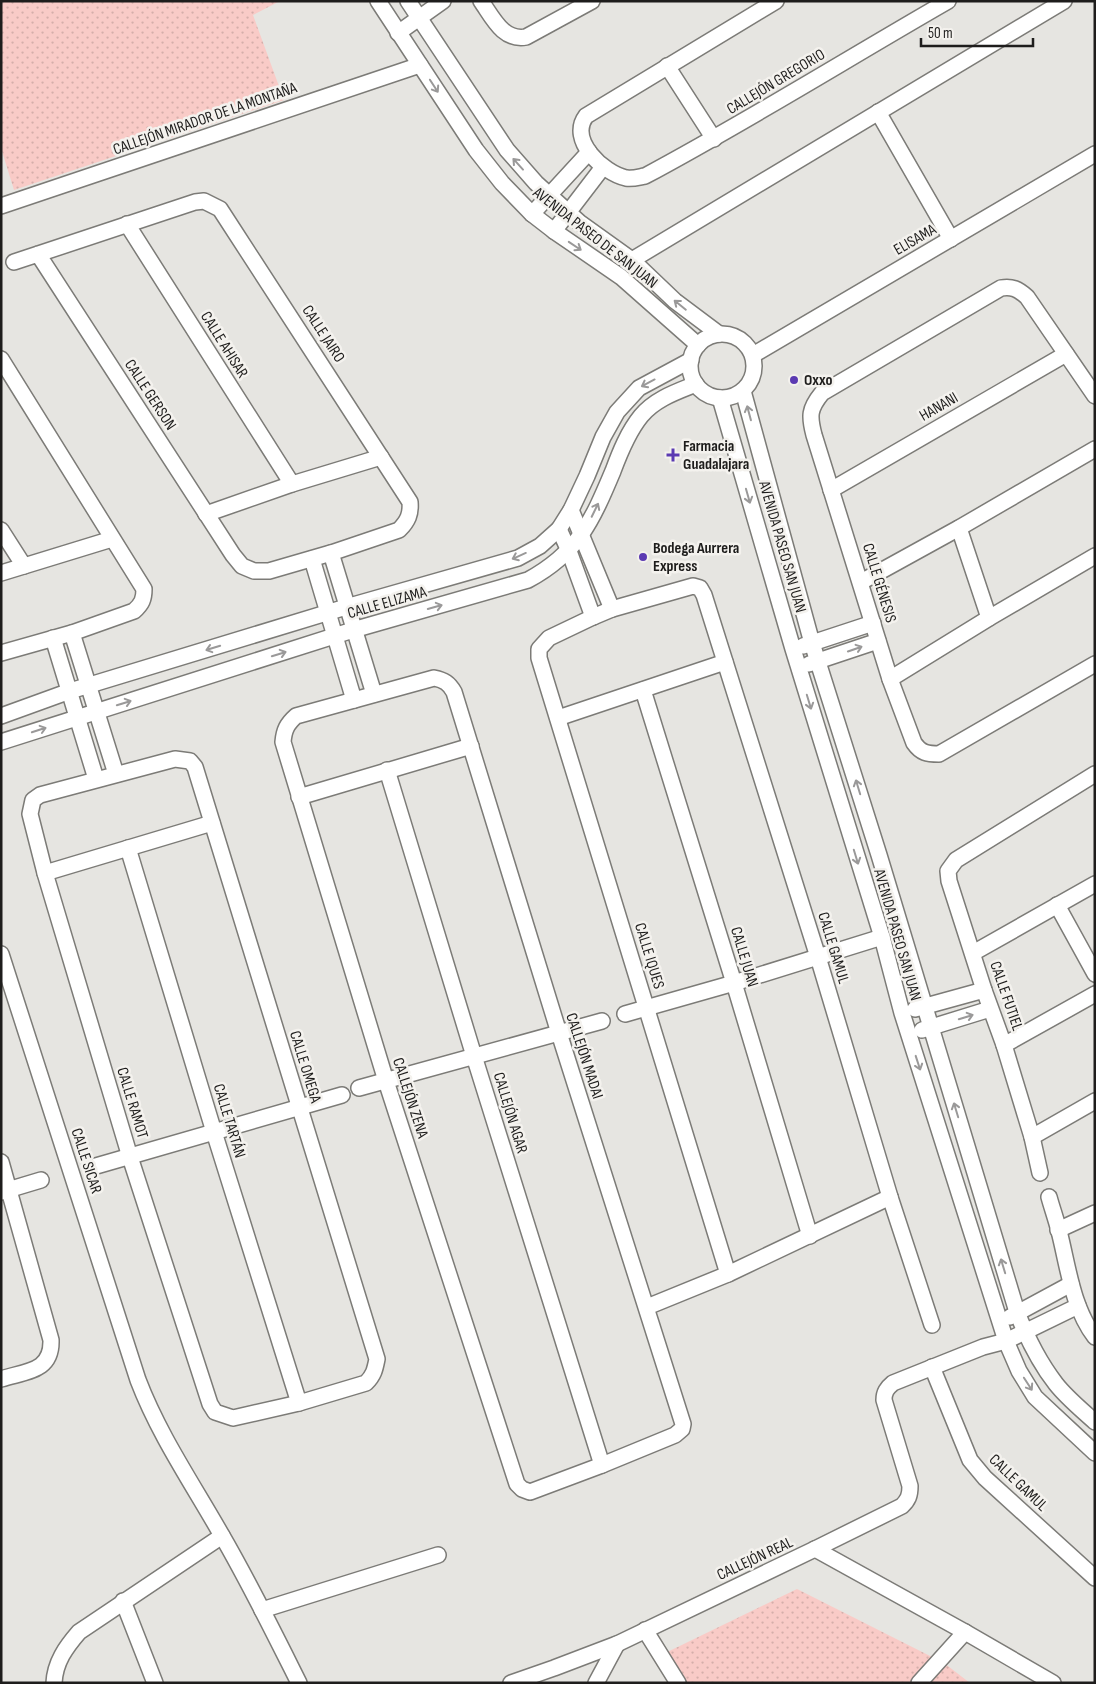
<svg xmlns="http://www.w3.org/2000/svg" width="1096" height="1684" font-family="'Sofia Sans Condensed',sans-serif">
	<style>
		.grass { fill: url(#grass-dots) }
		.lines { fill: none; stroke-linecap: round; stroke-linejoin: round }
		.minor-casing { stroke: #7c7b77; stroke-width: 18 }
		.minor { stroke: #fff; stroke-width: 15 }
		.oneway { stroke: #9a9999 }
		.poi-dot { fill: #5b3ab2; stroke: #f4f2ee; stroke-width: 2 }
		.labels { text-anchor: middle; dominant-baseline: central; stroke-width: 5; stroke-linejoin: round; paint-order: stroke }
		.street-label { font-size: 16px; fill: #1e1d1c; stroke: #f4f2ee }
		.poi-label { font-size: 16px; font-weight: bold; fill: #1e1d1c; stroke: #f4f2ee; text-anchor: start }
	</style>
	<defs>
		<pattern id="grass-dots" width="8" height="8" patternUnits="userSpaceOnUse" patternTransform="scale(1.25)"><rect width="8" height="8" fill="#f9cbc7"/><path d="M2 2h.1M6 6h.1" fill="none" stroke="#d5aeaa" stroke-width="1.8" stroke-linecap="round"/></pattern>
	</defs>
	<rect width="100%" height="100%" fill="#e6e5e1"/>
	<g class="grass">
		<polygon points="1,1 280,1 253,15 284,100 14,190 1,148"/>
		<polygon points="797,1589 944,1663 970,1683 670,1683 655,1658"/>
	</g>
	<g class="lines">
		<g class="minor-casing">
			<g id="minor">
				<polyline points="378,1 476,150 502,183 532,214 554,231 621,277 698,345"/>
				<polyline points="408,1 507,150 536,183 579,222 632,260 675,301 719,334"/>
				<path d="M481,1C493,18 503,41 526,37L592,1"/>
				<path d="M776,1L586,116C568,140 603,173 626,178C633,179 639,177 645,176C748,121 847,59 948,1"/>
				<polyline points="398,33 443,1"/>
				<polyline points="667,66 714,139"/>
				<polyline points="878,112 951,239"/>
				<polyline points="1,206 420,65"/>
				<polyline points="532,214 589,152"/>
				<polyline points="127,224 292,484"/>
				<polyline points="554,231 603,167"/>
				<polyline points="632,260 1064,1"/>
				<path d="M14,262L195,202L204,201L220,209L410,502C411,514 408,521 399,530L331,553L269,571H254L242,566L233,555L38,254"/>
				<circle cx="722" cy="366" r="32"/>
				<polyline points="753,355 1095,154"/>
				<path d="M1,359L144,589C144,599 142,604 134,611L72,633L1,653"/>
				<path d="M743,391L812,643L879,855L1017,1312C1027,1338 1039,1362 1056,1384C1067,1398 1082,1410 1095,1422"/>
				<path d="M1095,396L1027,297C1018,289 1012,286 1001,288L822,393C809,409 809,416 814,435L890,679L914,743C921,753 927,754 939,754L1095,664"/>
				<polyline points="720,398 793,649 882,937 902,1013 1006,1341 1019,1371 1035,1397 1095,1453"/>
				<polyline points="831,490 1066,354"/>
				<polyline points="571,510 612,609"/>
				<polyline points="206,514 292,484 381,457"/>
				<polyline points="959,528 989,618"/>
				<polyline points="559,529 569,551 593,617"/>
				<polyline points="1,530 24,566"/>
				<polyline points="331,553 374,694"/>
				<polyline points="312,559 354,700"/>
				<polyline points="1,573 112,539"/>
				<polyline points="861,582 959,528 1095,449"/>
				<polyline points="72,633 116,774"/>
				<polyline points="53,638 96,779"/>
				<polyline points="803,646 873,623"/>
				<polyline points="809,664 878,641"/>
				<path d="M434,678C444,680 449,683 454,692L559,1033L683,1424L682,1429L675,1435L602,1465L530,1492L522,1489L517,1484L386,1081L283,742C284,730 287,724 296,716Z"/>
				<polyline points="890,679 989,618 1095,556"/>
				<polyline points="643,690 734,983 810,1236"/>
				<polyline points="1,716 70,691 346,607 518,558 540,546 559,529 571,510 587,476 603,437 617,412 639,388 691,360"/>
				<polyline points="558,718 725,662"/>
				<path d="M1,742L353,630L528,580C578,553 592,521 613,471C620,452 628,432 641,416C655,399 676,392 696,384"/>
				<path d="M175,759L190,761L195,767L377,1359C375,1369 374,1375 366,1383L299,1403L233,1418L215,1412L210,1404L130,1157L45,873L30,814L33,800L40,795Z"/>
				<polyline points="387,770 474,1056 602,1465"/>
				<polyline points="299,797 471,746"/>
				<polyline points="128,848 214,1132 299,1403"/>
				<polyline points="45,873 212,823"/>
				<polyline points="1057,905 1095,974"/>
				<polyline points="973,953 1095,884"/>
				<path d="M1,954L138,1380C159,1435 192,1483 221,1534C249,1582 274,1633 299,1683"/>
				<polyline points="915,1009 984,990"/>
				<polyline points="625,1014 734,983 882,937"/>
				<polyline points="922,1030 990,1009"/>
				<polyline points="1004,1045 1095,994"/>
				<polyline points="359,1088 602,1021"/>
				<polyline points="1032,1137 1095,1101"/>
				<path d="M1,1162L51,1340C52,1372 26,1371 1,1379"/>
				<polyline points="96,1166 342,1095"/>
				<polyline points="1040,1173 1032,1137 1004,1045 984,990 949,881 948,871 956,860 1095,774"/>
				<polyline points="1,1192 41,1180"/>
				<path d="M1049,1197C1052,1208 1056,1219 1059,1231C1068,1266 1072,1307 1095,1337"/>
				<polyline points="1058,1230 1095,1213"/>
				<polyline points="728,1274 539,658 539,649 549,638 593,617 612,609 693,586 700,588 704,595 818,957 890,1197 932,1325"/>
				<polyline points="647,1307 728,1274 890,1197"/>
				<polyline points="1010,1317 1071,1284"/>
				<polyline points="932,1367 970,1460 985,1478 1095,1578"/>
				<polyline points="815,1549 965,1632 1053,1683"/>
				<polyline points="123,1601 155,1683"/>
				<polyline points="262,1610 438,1555"/>
				<polyline points="645,1630 678,1683"/>
				<path d="M54,1683C55,1662 66,1647 79,1632L222,1536"/>
				<path d="M511,1683L554,1668L617,1644L815,1549L902,1506C908,1500 910,1496 910,1486L884,1400C884,1392 887,1388 893,1383L983,1347L1006,1341L1078,1306"/>
				<polyline points="596,1683 617,1644"/>
				<polyline points="919,1683 965,1632"/>
			</g>
		</g>
		<use href="#minor" class="minor"/>
	</g>
	<defs><path id="oneway-shaft" d="M-6 0H5M1.5-3L5.5 0L1.5 3" fill="none" stroke-width="1.6" stroke-linecap="round" stroke-linejoin="round" transform="scale(1.25)"/></defs>
	<g class="oneway">
		<use href="#oneway-shaft" transform="translate(434 86) rotate(57)"/>
		<use href="#oneway-shaft" transform="translate(518 164) rotate(-132)"/>
		<use href="#oneway-shaft" transform="translate(575 246) rotate(34)"/>
		<use href="#oneway-shaft" transform="translate(680 305) rotate(-141)"/>
		<use href="#oneway-shaft" transform="translate(648 383) rotate(152)"/>
		<use href="#oneway-shaft" transform="translate(749 413) rotate(-105)"/>
		<use href="#oneway-shaft" transform="translate(748 496) rotate(74)"/>
		<use href="#oneway-shaft" transform="translate(595 510) rotate(-64)"/>
		<use href="#oneway-shaft" transform="translate(519 556) rotate(156)"/>
		<use href="#oneway-shaft" transform="translate(435 607) rotate(-16)"/>
		<use href="#oneway-shaft" transform="translate(213 648) rotate(163)"/>
		<use href="#oneway-shaft" transform="translate(855 649) rotate(-19)"/>
		<use href="#oneway-shaft" transform="translate(279 654) rotate(-17)"/>
		<use href="#oneway-shaft" transform="translate(809 702) rotate(73)"/>
		<use href="#oneway-shaft" transform="translate(124 703) rotate(-17)"/>
		<use href="#oneway-shaft" transform="translate(39 730) rotate(-18)"/>
		<use href="#oneway-shaft" transform="translate(858 787) rotate(-107)"/>
		<use href="#oneway-shaft" transform="translate(856 857) rotate(73)"/>
		<use href="#oneway-shaft" transform="translate(966 1017) rotate(-17)"/>
		<use href="#oneway-shaft" transform="translate(918 1063) rotate(72)"/>
		<use href="#oneway-shaft" transform="translate(956 1110) rotate(-107)"/>
		<use href="#oneway-shaft" transform="translate(1003 1266) rotate(-107)"/>
		<use href="#oneway-shaft" transform="translate(1028 1384) rotate(57)"/>
	</g>
	<g class="poi-dot">
		<circle cx="794" cy="380" r="5"/>
		<path d="M670.5 447.5h5v5h5v5h-5v5h-5v-5h-5v-5h5z"/>
		<circle cx="643" cy="557" r="5"/>
	</g>
	<g class="labels">
		<g class="street-label">
			<text transform="translate(776 82) rotate(-31)">CALLEJÓN GREGORIO</text>
			<text transform="translate(205 119) rotate(-19)">CALLEJÓN MIRADOR DE LA MONTAÑA</text>
			<text transform="translate(595 238) rotate(38)">AVENIDA PASEO DE SAN JUAN</text>
			<text transform="translate(915 240) rotate(-30)">ELISAMA</text>
			<text transform="translate(323 334) rotate(57)">CALLE JAIRO</text>
			<text transform="translate(224 345) rotate(58)">CALLE AHISAR</text>
			<text transform="translate(150 395) rotate(57)">CALLE GERSON</text>
			<text transform="translate(939 407) rotate(-30)">HANANI</text>
			<text transform="translate(782 547) rotate(74)">AVENIDA PASEO SAN JUAN</text>
			<text transform="translate(879 583) rotate(73)">CALLE GÉNESIS</text>
			<text transform="translate(387 603) rotate(-16)">CALLE ELIZAMA</text>
			<text transform="translate(897 935) rotate(74)">AVENIDA PASEO SAN JUAN</text>
			<text transform="translate(833 948) rotate(73)">CALLE GAMUL</text>
			<text transform="translate(649 956) rotate(73)">CALLE IQUES</text>
			<text transform="translate(744 957) rotate(73)">CALLE JUAN</text>
			<text transform="translate(1006 996) rotate(71)">CALLE FUTIEL</text>
			<text transform="translate(584 1056) rotate(72)">CALLEJÓN MADAI</text>
			<text transform="translate(305 1067) rotate(73)">CALLE OMEGA</text>
			<text transform="translate(410 1098) rotate(72)">CALLEJÓN ZENA</text>
			<text transform="translate(132 1103) rotate(73)">CALLE RAMOT</text>
			<text transform="translate(510 1113) rotate(73)">CALLEJÓN AGAR</text>
			<text transform="translate(229 1121) rotate(73)">CALLE TARTÁN</text>
			<text transform="translate(86 1161) rotate(72)">CALLE SICAR</text>
			<text transform="translate(1018 1483) rotate(44)">CALLE GAMUL</text>
			<text transform="translate(755 1559) rotate(-25)">CALLEJÓN REAL</text>
		</g>
		<g class="poi-label">
			<text x="804" y="380">Oxxo</text>
			<text x="683" y="446">Farmacia<tspan x="683" dy="18">Guadalajara</tspan></text>
			<text x="653" y="548">Bodega Aurrera<tspan x="653" dy="18">Express</tspan></text>
		</g>
	</g>
	<rect width="1096" height="1684" fill="none" stroke="#1e1d1c" stroke-width="5"/>
	<path d="M921 38v8h112v-8" fill="none" stroke="#1e1d1c" stroke-width="2.5"/>
	<text x="928" y="38" font-size="15" fill="#1e1d1c" stroke="#f4f2ee" stroke-width="4" paint-order="stroke">50 m</text>
</svg>
